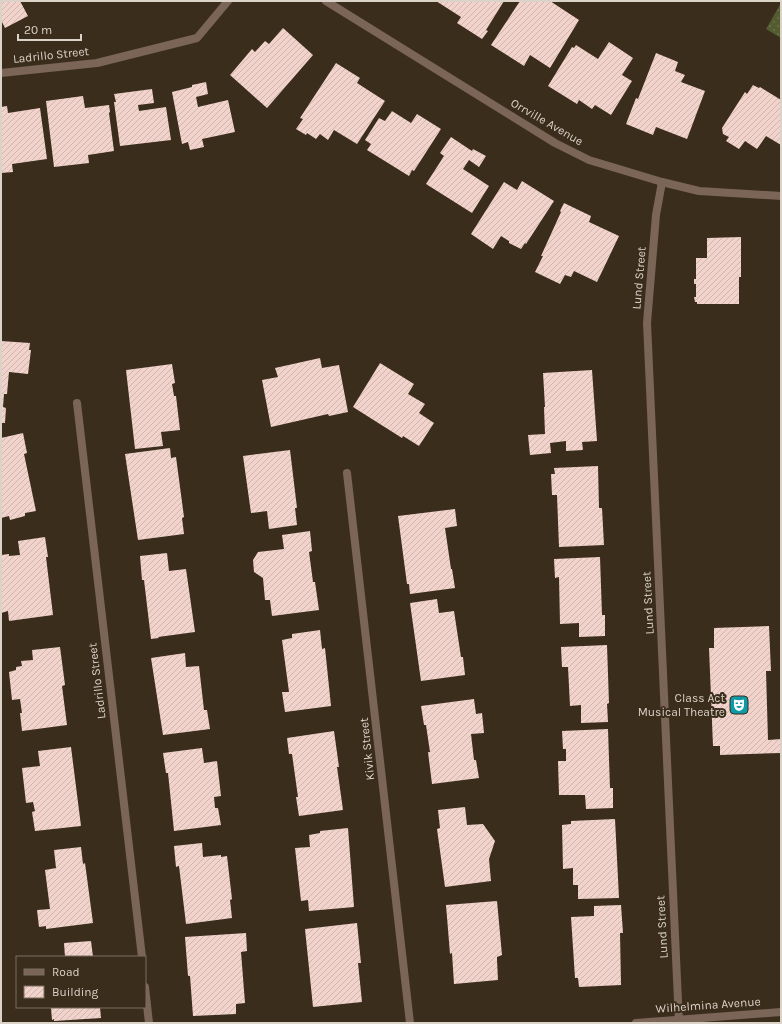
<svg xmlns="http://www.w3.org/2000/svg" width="782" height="1024" font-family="Karla,sans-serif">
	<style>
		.grass { fill: url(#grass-dots) }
		.building { fill: url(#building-hatch) }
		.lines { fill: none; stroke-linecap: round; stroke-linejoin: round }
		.street { stroke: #7a6557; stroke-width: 8 }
		.labels { text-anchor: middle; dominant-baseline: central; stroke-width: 4; stroke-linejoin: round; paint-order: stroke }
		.street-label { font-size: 12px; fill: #dcd3c8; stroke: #3b2d1c }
		.poi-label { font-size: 12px; fill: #dcd3c8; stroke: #3b2d1c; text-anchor: end }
	</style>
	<defs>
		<pattern id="grass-dots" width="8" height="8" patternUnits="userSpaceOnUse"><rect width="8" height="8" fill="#535b31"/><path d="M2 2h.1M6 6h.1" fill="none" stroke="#6b724d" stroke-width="1.8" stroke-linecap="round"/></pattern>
		<pattern id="building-hatch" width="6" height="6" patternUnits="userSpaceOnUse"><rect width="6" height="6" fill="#f1d3cc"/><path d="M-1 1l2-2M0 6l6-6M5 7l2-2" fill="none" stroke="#ceb5af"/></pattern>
	</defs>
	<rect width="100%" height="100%" fill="#3b2d1c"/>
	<polygon class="grass" points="781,3 781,38 766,29"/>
	<g class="building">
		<polygon points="1,1 20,1 28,16 5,28 2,22 1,23"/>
		<polygon points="436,1 504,1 486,30 488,31 482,39 457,23 461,17"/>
		<polygon points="520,1 550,1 579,20 550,68 530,55 524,66 491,45"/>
		<polygon points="283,28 313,55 267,108 230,75 252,49 255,52 265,41 269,44"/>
		<polygon points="609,42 633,58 622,75 632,81 611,115 595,105 592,109 579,100 577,104 548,86 572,47 574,48 576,45 598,59"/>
		<polygon points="656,53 678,62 675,71 685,75 681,82 705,91 687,139 656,127 653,135 626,124 636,98 638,99"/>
		<polygon points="336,63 360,78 357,83 385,101 357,144 334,130 328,140 320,134 316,139 307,133 306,135 296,129 303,119 300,118"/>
		<polygon points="206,82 208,94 196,97 198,107 228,100 235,132 202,139 204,147 190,150 188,142 182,144 172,92 192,87 192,85"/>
		<polygon points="753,85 759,88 760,87 781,100 781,145 766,136 757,149 745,141 739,149 726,141 729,137 723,134 722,128 745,92 747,94"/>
		<polygon points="152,89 154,103 138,105 139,111 166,107 171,140 120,146 114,102 116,102 114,94"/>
		<polygon points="83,96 85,108 109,105 110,112 109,113 114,151 88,155 89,163 54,167 46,101"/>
		<polygon points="7,106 8,113 40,108 47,159 12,164 13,172 1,173 1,107"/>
		<polygon points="392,111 411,123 417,114 441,129 414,171 412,170 409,176 367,150 371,144 365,140 379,118 385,121"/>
		<polygon points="451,137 472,151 473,149 486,156 479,167 469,160 463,169 489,186 472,213 426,184 444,156 440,153"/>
		<polygon points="522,181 554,201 526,244 525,243 521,249 509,243 509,241 501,236 493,249 471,234 504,182 517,190"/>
		<polygon points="564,203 591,216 589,222 619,236 597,282 574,271 571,277 565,275 560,284 535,272 543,256 541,256 561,212 560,211"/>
		<polygon points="741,237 741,277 739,277 739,304 697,304 697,302 695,302 694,297 696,297 696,284 694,284 694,279 696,279 696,258 707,258 707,238"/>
		<polygon points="1,341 30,343 29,350 31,350 28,374 9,372 7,394 4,394 3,407 6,408 5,423 1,423"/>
		<polygon points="320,358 322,368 339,365 348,412 329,416 328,414 271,427 262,380 278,377 275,368"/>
		<polygon points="380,363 414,384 408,394 425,404 419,413 434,423 419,446 403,436 402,438 353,407"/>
		<polygon points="172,364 175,383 172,384 174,396 176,396 180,430 161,432 163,446 135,449 126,370"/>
		<polygon points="592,370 597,441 582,442 583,450 566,451 566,441 550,443 551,453 530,455 528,435 545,434 544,407 545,407 543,373"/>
		<polygon points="23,433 27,453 24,454 36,511 25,513 25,516 10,520 9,516 1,518 1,438"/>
		<polygon points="170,448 171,458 176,457 184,517 182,518 184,534 138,540 125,454"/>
		<polygon points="290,450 297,508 295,508 297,525 269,529 267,511 251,513 243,456"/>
		<polygon points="598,466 599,508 602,508 604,545 559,547 557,495 552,495 551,474 555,474 554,468"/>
		<polygon points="455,509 457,526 445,528 451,569 452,569 455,588 410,594 409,584 407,584 398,516"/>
		<polygon points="310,531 312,551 309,552 313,582 315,582 319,610 272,616 270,600 265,600 263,578 254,572 253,560 258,552 284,549 282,535"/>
		<polygon points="45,537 48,557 46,557 53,615 9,621 8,611 1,613 1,555 9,554 9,556 20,555 18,541"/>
		<polygon points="167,553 169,571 186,569 195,632 158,637 159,638 151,639 144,580 142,580 140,556"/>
		<polygon points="600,557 602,615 605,615 605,636 579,637 579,623 560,624 559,577 555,578 554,559"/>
		<polygon points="437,599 439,613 454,611 461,657 463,657 465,675 421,681 410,603"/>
		<polygon points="769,626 771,671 766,671 768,740 781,739 781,753 720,755 720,746 713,746 709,648 714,648 714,628"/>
		<polygon points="320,630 322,649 325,648 331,706 285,712 282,692 289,692 282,640 292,638 292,634"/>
		<polygon points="607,645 609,703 607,704 608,722 581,723 581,705 570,706 568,667 562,667 561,647"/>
		<polygon points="60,647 65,685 62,686 67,725 22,731 20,713 22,713 20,699 12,700 9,672 16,670 16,667 22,666 21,661 33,660 32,650"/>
		<polygon points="185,653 186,667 199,666 204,710 207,710 210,729 163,735 151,658"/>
		<polygon points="474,699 476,714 482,713 484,733 471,734 474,760 476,760 479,778 432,784 428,752 430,752 426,725 424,725 421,706"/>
		<polygon points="608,729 610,788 613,788 613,808 586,809 585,795 559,795 558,761 566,761 566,749 563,749 562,731"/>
		<polygon points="334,731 339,767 337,767 343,810 299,816 296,797 298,797 292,754 289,754 287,738"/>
		<polygon points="71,747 81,826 35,831 32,812 35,811 33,802 26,803 22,768 40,766 38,751"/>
		<polygon points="202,748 204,763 217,761 221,796 214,797 215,808 218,808 221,825 174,831 168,773 166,773 163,753"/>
		<polygon points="465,807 467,825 483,824 495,841 489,859 491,881 445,887 437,829 440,828 438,810"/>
		<polygon points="615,819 619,898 578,899 578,885 573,885 573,868 563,869 562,825 571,824 571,821"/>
		<polygon points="348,828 354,907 309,911 308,900 301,901 295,848 310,847 309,835 320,833 320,831"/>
		<polygon points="202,843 203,857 221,855 221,857 227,856 232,899 230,900 232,918 186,924 179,866 176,867 174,846"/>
		<polygon points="81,847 83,864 85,863 93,923 46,929 46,926 39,927 37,910 50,909 45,870 56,868 54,850"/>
		<polygon points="497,901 502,955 497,957 497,960 498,980 454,984 452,953 450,954 446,905"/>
		<polygon points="621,905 623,933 620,933 621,985 579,987 578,978 575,978 571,917 594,916 594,906"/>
		<polygon points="357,923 361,963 358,963 362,1002 313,1007 305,929"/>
		<polygon points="246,933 247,951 241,952 245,1003 236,1004 236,1014 193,1016 190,976 188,976 185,937"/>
		<polygon points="91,941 93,957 65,957 64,943"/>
		<polygon points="53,1007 100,1007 101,1018 54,1021 54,1019 52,1020 51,1008"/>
	</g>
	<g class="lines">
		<g class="street">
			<polyline points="326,1 555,143 589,160 662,182 699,191 781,196"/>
			<polyline points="1,73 97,63 197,38 228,1"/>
			<polyline points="662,182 656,215 647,323 679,1023"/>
			<polyline points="77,403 142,957"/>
			<polyline points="347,473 410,1023"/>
			<polyline points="145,987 149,1023"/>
			<polyline points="636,1023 781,1012"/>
		</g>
	</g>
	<defs>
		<g id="theatre-square" transform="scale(1)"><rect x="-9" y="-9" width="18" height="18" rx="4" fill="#0f9aa8" stroke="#3b2d1c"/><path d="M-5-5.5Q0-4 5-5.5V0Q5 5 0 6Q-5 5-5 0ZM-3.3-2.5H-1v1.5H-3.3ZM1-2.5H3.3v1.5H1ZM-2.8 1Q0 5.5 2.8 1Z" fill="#fff"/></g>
	</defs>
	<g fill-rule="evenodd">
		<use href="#theatre-square" x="739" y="705"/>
	</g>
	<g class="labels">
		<g class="street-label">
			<text transform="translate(51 55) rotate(-6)">Ladrillo Street</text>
			<text transform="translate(547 122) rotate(30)">Orrville Avenue</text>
			<text transform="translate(639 278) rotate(-85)">Lund Street</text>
			<text transform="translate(648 603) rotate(-93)">Lund Street</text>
			<text transform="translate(97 681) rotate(-97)">Ladrillo Street</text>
			<text transform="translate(367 749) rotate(-96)">Kivik Street</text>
			<text transform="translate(662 927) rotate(-93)">Lund Street</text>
			<text transform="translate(708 1005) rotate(-4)">Wilhelmina Avenue</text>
		</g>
		<g class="poi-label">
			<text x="725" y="698">Class Act<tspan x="725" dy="14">Musical Theatre</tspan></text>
		</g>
	</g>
	<rect width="782" height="1024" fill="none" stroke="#dcd3c8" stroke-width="4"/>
	<rect x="16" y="956" width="130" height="52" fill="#3b2d1c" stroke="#7b6f61"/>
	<rect x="24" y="969" width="20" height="6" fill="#7a6557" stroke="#7b6f61"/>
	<text x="52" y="976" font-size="12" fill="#dcd3c8">Road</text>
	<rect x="24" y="986" width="20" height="12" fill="url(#building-hatch)" stroke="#7b6f61"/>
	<text x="52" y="996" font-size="12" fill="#dcd3c8">Building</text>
	<path d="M18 34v6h63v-6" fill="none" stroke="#dcd3c8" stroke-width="2"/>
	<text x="24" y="34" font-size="12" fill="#dcd3c8" stroke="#3b2d1c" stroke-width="3" paint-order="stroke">20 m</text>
</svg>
